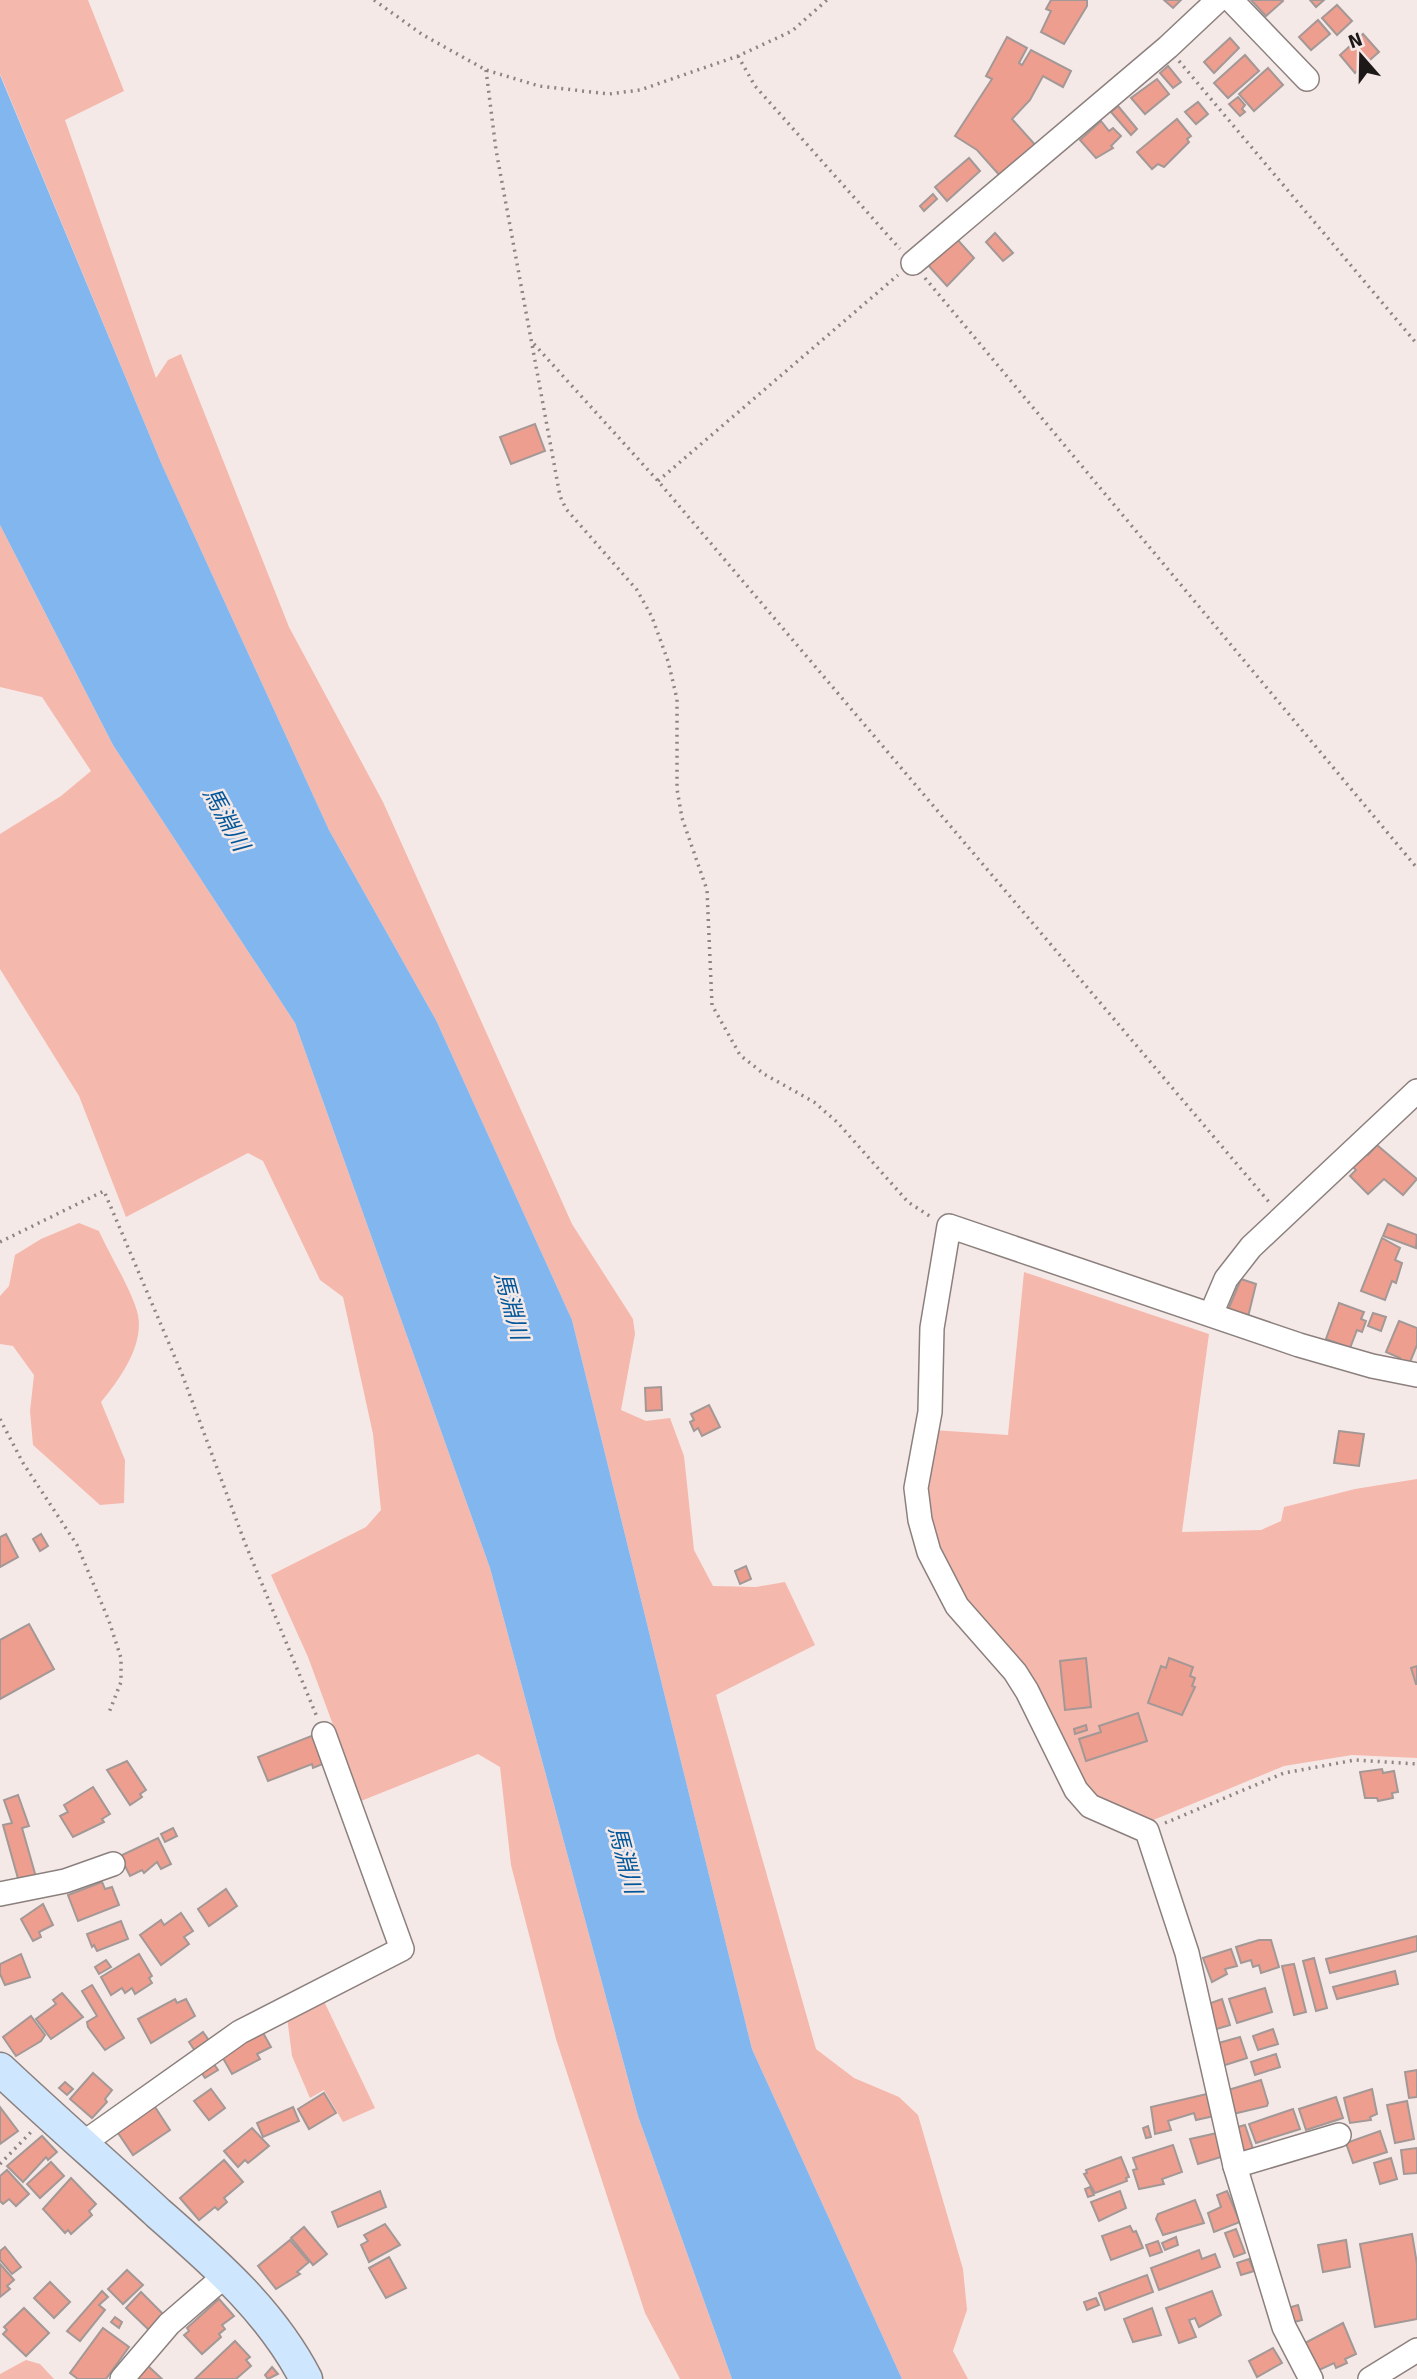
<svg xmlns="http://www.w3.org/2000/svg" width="1417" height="2379" font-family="Signika,'Noto Sans JP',sans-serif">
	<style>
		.green { fill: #f5b8ad }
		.water { fill: #81b6ef }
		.building { fill: #ee9e8f; stroke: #a39896; stroke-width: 2 }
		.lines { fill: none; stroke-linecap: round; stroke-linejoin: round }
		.street-casing { stroke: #8b807e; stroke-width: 26 }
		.secondary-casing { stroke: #8b807e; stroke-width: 35 }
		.path { stroke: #8d8583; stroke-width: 3.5; stroke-dasharray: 2 5; stroke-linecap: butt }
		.street { stroke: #fff; stroke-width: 23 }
		.secondary { stroke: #cee6fe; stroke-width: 32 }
		.labels { text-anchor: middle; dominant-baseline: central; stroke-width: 5; stroke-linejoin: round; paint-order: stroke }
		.water-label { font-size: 23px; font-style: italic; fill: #03589b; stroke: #f5e9e7 }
	</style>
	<rect width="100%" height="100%" fill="#f5e9e7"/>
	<g class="green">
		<polygon points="0,0 88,0 124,91 65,120 156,378 168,360 181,354 289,627 383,802 572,1224 633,1319 635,1334 621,1410 646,1421 670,1418 684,1456 694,1550 713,1586 756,1587 785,1582 815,1645 716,1695 816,2049 854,2078 899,2097 918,2115 963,2269 967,2310 953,2351 968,2379 902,2379 752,2049 572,1320 436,1020 329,830 162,465 0,74"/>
		<polygon points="0,525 113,745 295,1023 490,1568 638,2116 732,2379 680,2379 645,2313 556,2039 511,1865 500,1767 478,1754 361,1801 308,1657 271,1575 366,1527 381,1510 373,1434 343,1297 320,1280 263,1161 248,1153 126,1217 79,1096 0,969 0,834 61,796 91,771 42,697 0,687"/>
		<path d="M79,1223L99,1231C109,1254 133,1292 138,1315C144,1346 119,1380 101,1402L125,1460L124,1503L100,1505L33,1445L30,1411L34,1375L13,1346L0,1344V1296L9,1286L15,1255L41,1239Z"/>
		<polygon points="1024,1272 1209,1334 1182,1532 1261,1530 1281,1521 1284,1507 1355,1489 1417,1479 1417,1758 1352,1755 1284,1766 1151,1821 1099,1801 1085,1785 969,1605 936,1547 925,1486 933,1430 1008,1435"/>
		<polygon points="322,1997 375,2108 343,2122 324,2090 310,2098 292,2056 287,2017"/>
		<polygon points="26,2360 40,2364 54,2379 0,2379 0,2374"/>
	</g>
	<polygon class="water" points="0,75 162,465 329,830 436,1020 572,1320 752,2049 902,2379 732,2379 638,2116 490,1568 295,1023 113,745 0,525"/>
	<g class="building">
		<polygon points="1051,0 1087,0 1087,6 1064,44 1041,32 1051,11 1046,9"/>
		<polygon points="1164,0 1181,0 1173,8"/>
		<polygon points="1251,0 1282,0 1283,1 1266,16"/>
		<polygon points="1310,0 1324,0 1316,7"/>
		<polygon points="1337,5 1352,21 1337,35 1322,18"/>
		<polygon points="1318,20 1330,34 1311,50 1299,37"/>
		<polygon points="1363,34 1379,52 1355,73 1340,55"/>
		<polygon points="1007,37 1027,48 1019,63 1022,65 1031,50 1071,71 1063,87 1043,76 1030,100 1012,119 1037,147 1002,178 977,150 955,136 992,79 986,76"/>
		<polygon points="1230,38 1239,48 1214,73 1204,62"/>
		<polygon points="1245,55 1259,71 1228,98 1214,83"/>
		<polygon points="1168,66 1181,82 1173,88 1160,73"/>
		<polygon points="1268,68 1283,85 1254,111 1239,94"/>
		<polygon points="1157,79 1169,94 1145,114 1131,98"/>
		<polygon points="1238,97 1245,105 1242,109 1245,112 1240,116 1229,104"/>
		<polygon points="1198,102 1208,114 1196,124 1185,112"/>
		<polygon points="1118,106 1137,129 1131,135 1111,112"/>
		<polygon points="1177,119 1191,136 1187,139 1189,142 1164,167 1158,164 1152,169 1137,152"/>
		<polygon points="1101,121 1109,131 1113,128 1121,136 1111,146 1113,148 1096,158 1080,140"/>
		<polygon points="969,158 980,171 947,201 935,187"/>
		<polygon points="933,194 937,199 924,211 920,206"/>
		<polygon points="995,233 1013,253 1003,261 986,242"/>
		<polygon points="956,238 974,258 947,286 927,264"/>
		<polygon points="535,424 545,451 511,464 500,437"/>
		<polygon points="1377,1145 1417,1179 1403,1195 1384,1179 1368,1194 1350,1176 1356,1170 1352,1166 1365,1152 1368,1155"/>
		<polygon points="1388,1224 1417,1235 1416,1248 1383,1236"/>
		<polygon points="1382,1238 1400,1248 1395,1260 1402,1263 1396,1283 1392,1281 1385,1300 1361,1291"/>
		<polygon points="1241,1279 1256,1284 1248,1317 1228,1310"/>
		<polygon points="1339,1303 1364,1312 1361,1319 1366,1321 1362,1332 1357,1330 1350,1348 1326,1339"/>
		<polygon points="1373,1313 1386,1317 1381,1331 1368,1326"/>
		<polygon points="1399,1321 1417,1328 1417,1345 1408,1367 1398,1363 1400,1358 1386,1352"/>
		<polygon points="661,1387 662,1410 646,1411 645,1388"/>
		<polygon points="709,1405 720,1427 702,1436 698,1428 694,1431 690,1422 694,1420 691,1414"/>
		<polygon points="1339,1431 1364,1434 1359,1466 1334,1463"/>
		<polygon points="6,1534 18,1557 0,1567 0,1537"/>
		<polygon points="41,1534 48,1546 40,1551 33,1539"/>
		<polygon points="746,1566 751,1579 740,1584 735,1571"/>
		<polygon points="29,1624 54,1669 0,1699 0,1640"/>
		<polygon points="1086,1658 1091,1707 1065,1710 1060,1661"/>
		<polygon points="1169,1658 1193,1667 1190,1676 1195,1678 1192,1686 1195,1687 1182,1715 1148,1703 1161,1666 1166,1668"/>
		<polygon points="1417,1666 1417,1684 1416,1684 1411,1668"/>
		<polygon points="1138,1713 1147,1741 1086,1761 1079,1739 1101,1732 1099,1726"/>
		<polygon points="1086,1725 1087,1730 1075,1734 1074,1729"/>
		<polygon points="319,1733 330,1761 313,1768 312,1764 268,1781 258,1757"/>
		<polygon points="127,1761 146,1790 140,1794 142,1797 130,1805 107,1770"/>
		<polygon points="1382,1769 1383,1773 1394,1771 1398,1792 1392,1793 1393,1798 1378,1801 1377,1798 1365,1798 1360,1772"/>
		<polygon points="93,1787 110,1814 102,1819 104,1822 73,1837 60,1816 68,1812 64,1805"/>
		<polygon points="18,1795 29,1826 22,1828 36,1877 19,1882 3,1825 12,1823 4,1800"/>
		<polygon points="173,1828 177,1836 165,1842 161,1834"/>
		<polygon points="158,1838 171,1864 161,1869 157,1862 144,1873 142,1870 130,1876 120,1856"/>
		<polygon points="102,1882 105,1889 112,1887 119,1905 78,1921 68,1895"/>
		<polygon points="226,1889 237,1906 209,1926 198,1909"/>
		<polygon points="43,1904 53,1925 39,1932 41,1937 33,1941 21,1919"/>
		<polygon points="181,1913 193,1931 184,1937 189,1944 161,1965 140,1935 161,1920 164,1925"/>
		<polygon points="121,1921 128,1939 97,1951 94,1945 92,1947 87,1934"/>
		<polygon points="1417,1936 1417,1951 1330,1973 1326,1959"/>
		<polygon points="1259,1940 1271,1940 1279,1967 1261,1973 1259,1965 1253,1967 1251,1960 1241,1963 1236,1947"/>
		<polygon points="1231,1949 1237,1966 1225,1969 1227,1974 1212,1982 1203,1958"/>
		<polygon points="21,1954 30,1977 5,1985 0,1974 0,1964"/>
		<polygon points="139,1954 152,1976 149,1978 152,1983 135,1994 132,1988 125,1993 122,1988 111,1995 101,1977"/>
		<polygon points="1314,1958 1327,2008 1316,2011 1303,1961"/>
		<polygon points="106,1960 111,1967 99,1974 95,1967"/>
		<polygon points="1294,1964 1306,2012 1294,2015 1282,1966"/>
		<polygon points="1395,1971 1398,1984 1337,1999 1333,1987"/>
		<polygon points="92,1985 124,2038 105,2050 88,2027 87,2022 97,2016 82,1991"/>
		<polygon points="1265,1988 1272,2012 1237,2023 1229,1999"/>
		<polygon points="62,1993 83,2017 51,2039 36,2019 56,2004 53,2000"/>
		<polygon points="175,1999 177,2003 186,1999 195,2016 151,2043 138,2019"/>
		<polygon points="1222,1999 1230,2025 1213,2030 1205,2005"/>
		<polygon points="31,2016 45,2035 41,2041 16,2056 3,2037"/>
		<polygon points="1273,2029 1278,2044 1258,2050 1253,2036"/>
		<polygon points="262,2031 271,2047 257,2054 260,2059 232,2074 220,2053"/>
		<polygon points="203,2032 210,2042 195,2051 189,2042"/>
		<polygon points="1240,2037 1247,2058 1222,2066 1215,2044"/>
		<polygon points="1276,2054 1280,2067 1255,2075 1251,2062"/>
		<polygon points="211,2060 218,2070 205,2078 199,2069"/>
		<polygon points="1417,2070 1417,2097 1409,2098 1405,2072"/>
		<polygon points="93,2073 112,2090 105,2099 107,2102 92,2118 70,2099"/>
		<polygon points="1261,2080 1268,2103 1267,2106 1233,2114 1225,2091"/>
		<polygon points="65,2082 73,2089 67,2095 59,2088"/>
		<polygon points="211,2089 225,2108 209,2120 194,2101"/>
		<polygon points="1372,2089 1377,2114 1370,2117 1371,2120 1350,2123 1344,2098"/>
		<polygon points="324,2093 336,2113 309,2129 298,2109"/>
		<polygon points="1207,2094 1214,2116 1196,2120 1194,2113 1168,2121 1171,2130 1155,2134 1151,2107"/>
		<polygon points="1336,2097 1343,2118 1306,2130 1299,2109"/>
		<polygon points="1407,2101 1414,2139 1395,2143 1387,2105"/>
		<polygon points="153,2104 170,2130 133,2155 118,2133"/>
		<polygon points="0,2107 18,2131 0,2144"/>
		<polygon points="293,2107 299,2121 263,2137 257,2123"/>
		<polygon points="1293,2109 1300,2129 1256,2143 1249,2124"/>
		<polygon points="1245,2125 1253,2149 1242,2153 1234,2128"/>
		<polygon points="1148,2126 1151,2137 1146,2138 1143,2128"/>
		<polygon points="252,2128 269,2146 248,2163 245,2160 238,2167 224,2151"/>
		<polygon points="1380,2131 1387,2152 1353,2163 1346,2143"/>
		<polygon points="1217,2133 1224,2156 1198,2164 1190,2139"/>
		<polygon points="42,2136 57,2152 48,2160 46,2157 23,2182 7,2166"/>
		<polygon points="1173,2145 1182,2172 1162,2179 1164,2184 1139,2189 1133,2170 1137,2169 1133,2158"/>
		<polygon points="1417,2148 1417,2173 1404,2174 1401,2150"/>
		<polygon points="1121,2157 1129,2177 1126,2178 1127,2181 1095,2193 1084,2174 1087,2173 1086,2170"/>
		<polygon points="1391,2158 1397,2179 1380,2184 1374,2163"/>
		<polygon points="224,2160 243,2182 224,2198 227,2202 218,2210 215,2207 199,2220 180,2198"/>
		<polygon points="51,2162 64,2176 40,2198 27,2184"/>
		<polygon points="7,2170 29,2194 16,2206 9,2199 3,2204 0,2201 0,2176"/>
		<polygon points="71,2178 96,2204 89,2211 92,2215 71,2234 68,2230 65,2233 43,2209"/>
		<polygon points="1090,2187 1094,2195 1088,2197 1085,2189"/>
		<polygon points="380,2191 386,2207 338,2227 332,2212"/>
		<polygon points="1120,2191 1126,2208 1099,2221 1091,2202"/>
		<polygon points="1227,2191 1240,2222 1214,2232 1208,2213 1221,2207 1217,2195"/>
		<polygon points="1195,2200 1204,2223 1163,2235 1156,2219 1158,2214"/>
		<polygon points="385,2224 400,2245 369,2262 361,2245 368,2241 364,2235"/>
		<polygon points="1130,2226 1133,2232 1136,2231 1143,2248 1111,2260 1102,2236"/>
		<polygon points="304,2227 327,2254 313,2265 291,2238"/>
		<polygon points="1236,2229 1245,2253 1234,2257 1225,2233"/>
		<polygon points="1412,2234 1417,2264 1417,2319 1375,2327 1360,2244"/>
		<polygon points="1176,2237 1178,2245 1165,2250 1162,2243"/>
		<polygon points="290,2240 309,2262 297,2272 300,2274 276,2289 258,2266"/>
		<polygon points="1346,2240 1350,2267 1323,2272 1318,2245"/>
		<polygon points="1158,2241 1162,2252 1150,2256 1146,2245"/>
		<polygon points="5,2247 21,2267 12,2274 0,2260 0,2251"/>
		<polygon points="1199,2250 1202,2259 1215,2254 1220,2267 1159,2290 1151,2268"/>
		<polygon points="389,2257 406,2288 386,2298 369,2268"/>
		<polygon points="1249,2259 1254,2271 1241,2275 1237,2263"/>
		<polygon points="0,2264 14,2280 7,2286 10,2289 0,2297"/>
		<polygon points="127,2270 143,2285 123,2304 108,2289"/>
		<polygon points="1147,2275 1153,2292 1105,2310 1099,2293"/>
		<polygon points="50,2282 70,2302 54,2318 34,2298"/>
		<polygon points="102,2291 108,2297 99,2305 105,2310 80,2341 67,2331"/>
		<polygon points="1212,2291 1221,2315 1199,2327 1195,2318 1189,2320 1196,2337 1179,2343 1166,2308"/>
		<polygon points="141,2292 164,2315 149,2330 126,2308"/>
		<polygon points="1096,2298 1099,2305 1087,2310 1084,2302"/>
		<polygon points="219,2299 234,2316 222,2325 225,2329 219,2334 221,2337 202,2354 184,2335 189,2331 187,2328"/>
		<polygon points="1298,2305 1302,2320 1290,2323 1285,2309"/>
		<polygon points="24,2308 49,2333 26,2356 3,2334 7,2330 4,2327"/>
		<polygon points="1152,2308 1161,2335 1133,2342 1124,2319"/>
		<polygon points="115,2317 122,2322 119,2328 111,2322"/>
		<polygon points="1343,2323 1356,2354 1345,2359 1347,2363 1336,2368 1334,2363 1317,2371 1305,2343"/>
		<polygon points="103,2328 129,2347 106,2379 78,2379 70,2373"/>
		<polygon points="235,2341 250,2357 246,2360 251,2366 236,2379 195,2379"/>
		<polygon points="1273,2348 1282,2363 1257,2377 1249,2361"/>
		<polygon points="147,2365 162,2379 135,2379"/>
		<polygon points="272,2367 278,2374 268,2379 265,2375"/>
	</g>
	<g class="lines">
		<g class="street-casing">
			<g id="street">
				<polyline points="1231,0 1307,79"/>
				<polyline points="913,263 1168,47 1218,0"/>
				<polyline points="1211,1314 1226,1279 1251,1247 1417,1091"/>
				<polyline points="0,1894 65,1881 113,1864"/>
				<polyline points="82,2144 240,2032 402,1949 324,1734"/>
				<polyline points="1235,2166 1339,2135"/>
				<polyline points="122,2379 169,2324 227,2274"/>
				<polyline points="1311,2379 1284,2327 1235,2166 1187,1953 1147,1831 1090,1806 1076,1790 1027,1691 1015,1672 957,1606 929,1552 920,1520 916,1488 930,1412 932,1328 949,1226 1299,1345 1372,1366 1417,1375"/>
				<polyline points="1370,2379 1417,2350"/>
			</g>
		</g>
		<g class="secondary-casing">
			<path id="secondary" d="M0,2069C52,2118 106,2165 158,2213C215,2263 271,2311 306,2379"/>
		</g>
		<g class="path">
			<polyline points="374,0 423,35 486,70 539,86 609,94 640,90 738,56 792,31 827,0"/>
			<polyline points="738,56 755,86 900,249"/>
			<polyline points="1179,61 1417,344"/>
			<polyline points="486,70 496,150 560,496 566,509 637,590 652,617 668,661 677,699 677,789 682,818 707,890 712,1005 740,1055 764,1074 814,1102 837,1122 908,1202 931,1217"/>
			<polyline points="925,278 1417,868"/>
			<polyline points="534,344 658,481 1269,1202"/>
			<polyline points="658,481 898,275"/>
			<polyline points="0,1242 104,1191 182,1374 245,1543 317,1717"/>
			<polyline points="0,1419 23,1463 77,1545 109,1621 121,1658 121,1682 108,1715"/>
			<polyline points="1165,1823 1284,1773 1355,1760 1417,1764"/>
			<polyline points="0,2164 33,2130"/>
		</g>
		<use href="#street" class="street"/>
		<use href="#secondary" class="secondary"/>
	</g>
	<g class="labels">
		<g class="water-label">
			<text transform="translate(226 819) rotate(61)">馬淵川</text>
			<text transform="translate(511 1306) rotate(75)">馬淵川</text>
			<text transform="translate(625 1860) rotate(75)">馬淵川</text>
		</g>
	</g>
	<g transform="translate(1361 56) rotate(340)" stroke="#f5e9e7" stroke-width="5" paint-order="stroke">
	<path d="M0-5L12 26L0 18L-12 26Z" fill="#1d1918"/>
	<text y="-10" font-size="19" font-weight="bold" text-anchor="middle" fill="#1d1918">N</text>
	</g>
</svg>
